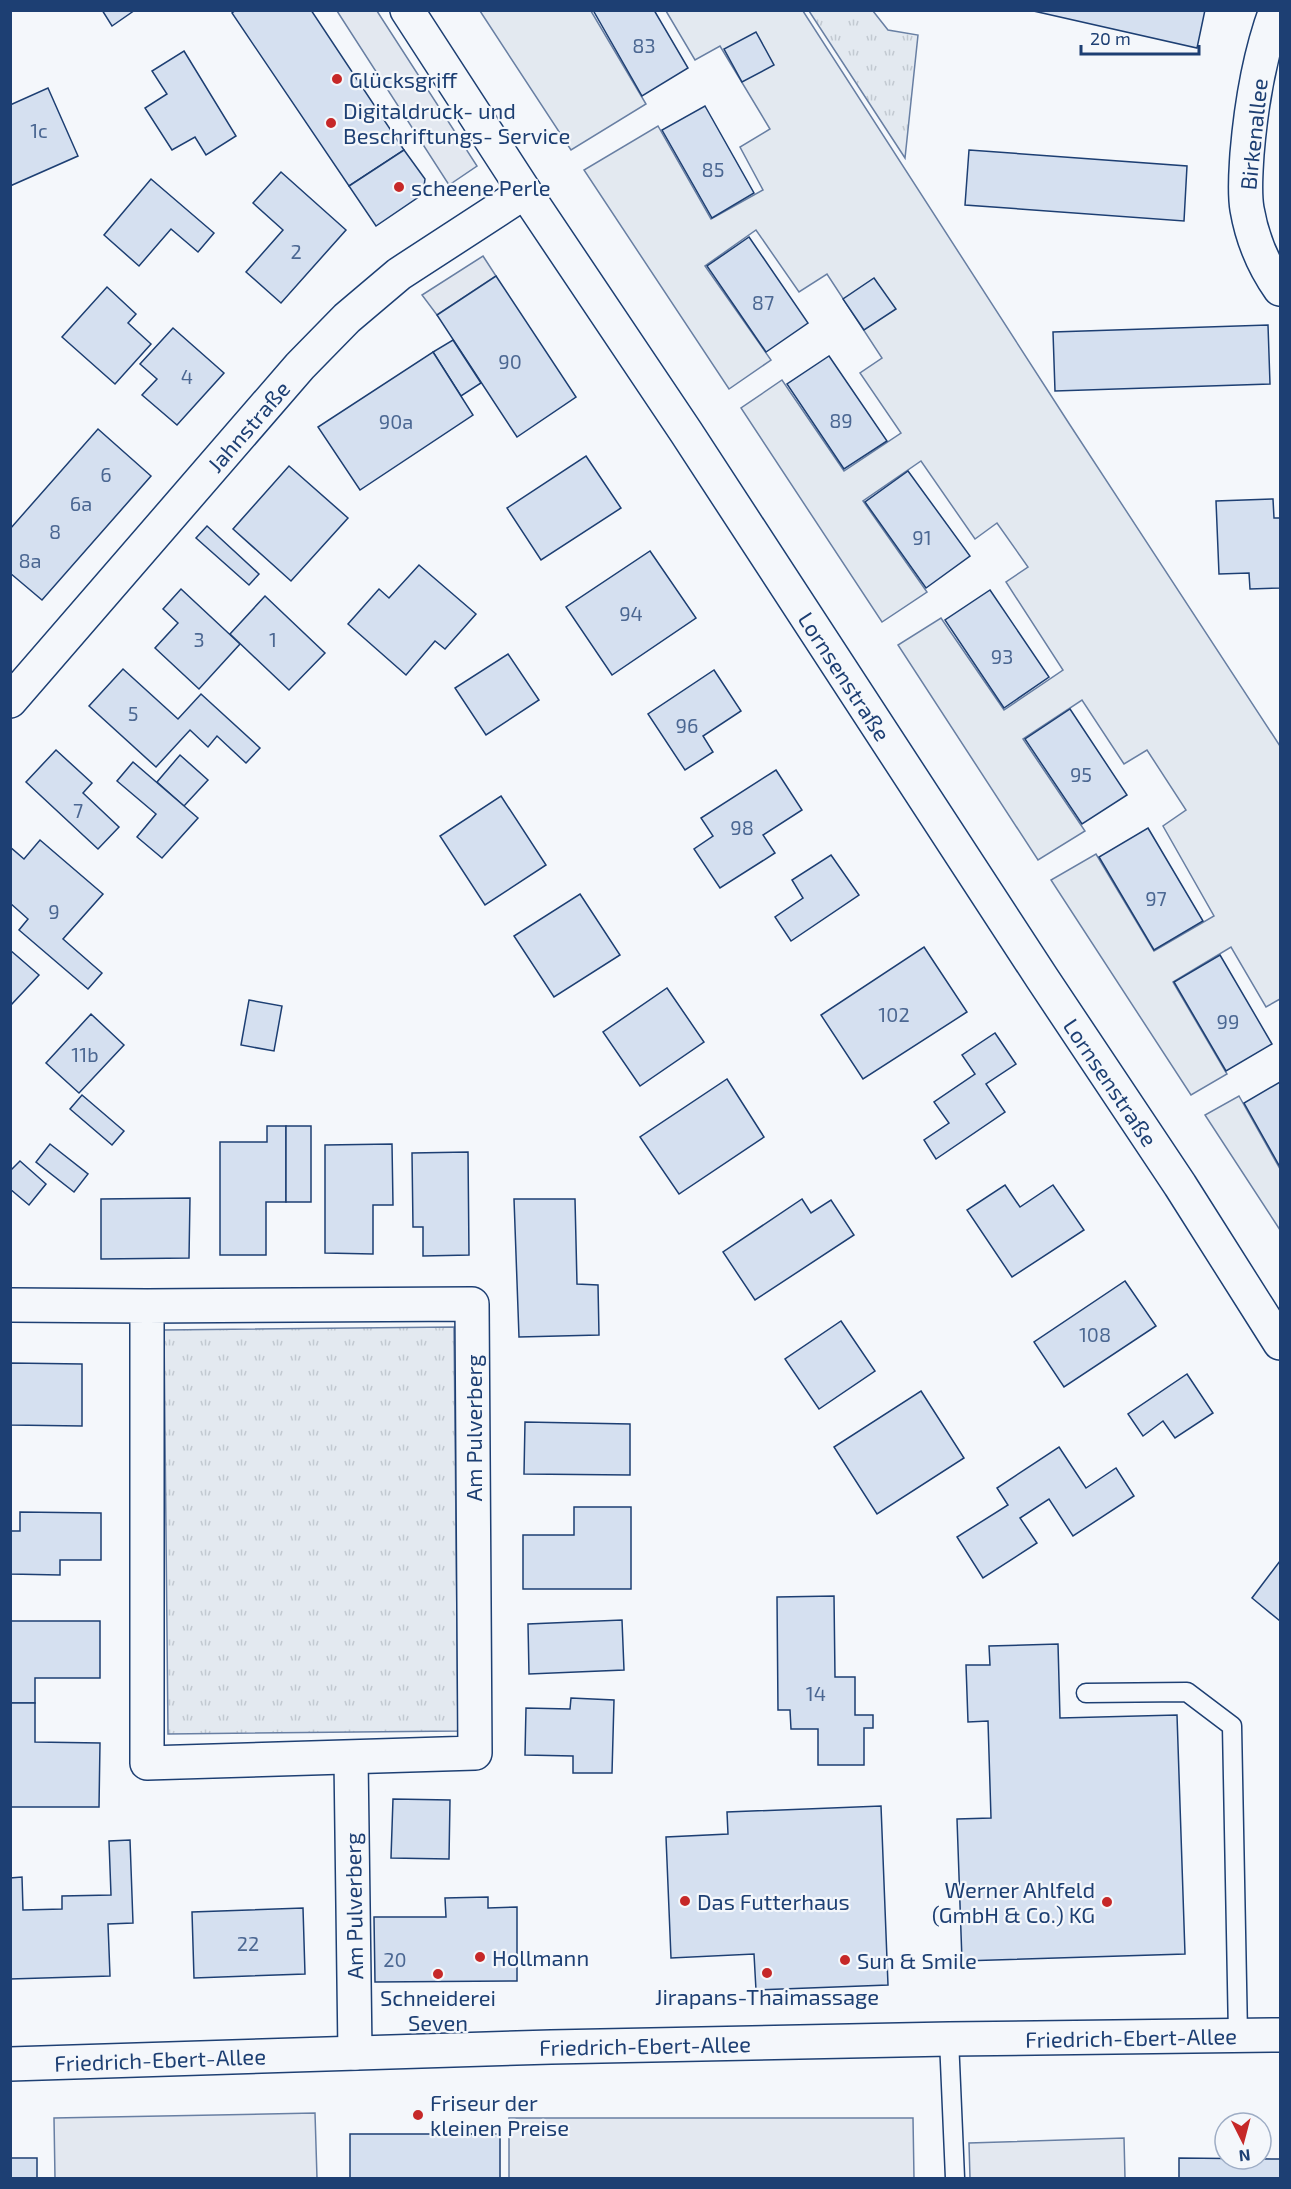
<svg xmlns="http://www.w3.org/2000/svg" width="1291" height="2189" font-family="'Exo 2',sans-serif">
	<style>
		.green { fill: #e3e9f0; stroke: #687fa3; stroke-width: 1.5 }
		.park { fill: url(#park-tufts); stroke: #687fa3; stroke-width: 1.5 }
		.parking { fill: #e3e8f0; stroke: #687fa3; stroke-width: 1.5 }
		.building { fill: #d5e0f0; stroke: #1d3f73; stroke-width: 1.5 }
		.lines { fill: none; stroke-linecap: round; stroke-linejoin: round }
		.lane-casing { stroke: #1d3f73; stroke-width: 21 }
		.street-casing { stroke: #1d3f73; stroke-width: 36 }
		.secondary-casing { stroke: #1d3f73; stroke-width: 36 }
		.lane { stroke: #f4f7fb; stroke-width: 18 }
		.street { stroke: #f4f7fb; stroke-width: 33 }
		.secondary { stroke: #f4f7fb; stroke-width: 33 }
		.poi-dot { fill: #c62828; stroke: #f4f7fb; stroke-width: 2 }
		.labels { text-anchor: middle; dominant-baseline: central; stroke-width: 4.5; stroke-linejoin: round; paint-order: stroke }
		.number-label { font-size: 20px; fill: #4b6792 }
		.poi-label { font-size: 22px; fill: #1d3f73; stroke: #f4f7fb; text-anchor: start }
		.street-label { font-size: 22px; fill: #1d3f73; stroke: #f4f7fb }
	</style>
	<defs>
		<pattern id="park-tufts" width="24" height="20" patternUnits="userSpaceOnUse" patternTransform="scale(1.5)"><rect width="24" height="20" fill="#e3e9f0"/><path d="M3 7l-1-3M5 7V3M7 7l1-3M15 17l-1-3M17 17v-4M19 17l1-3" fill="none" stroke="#c2c9d1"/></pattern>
	</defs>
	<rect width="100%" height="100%" fill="#f4f7fb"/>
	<g class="green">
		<polygon points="480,11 591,11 646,104 571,150"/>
		<polygon points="666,11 803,11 1070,425 1280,746 1280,999 1266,1007 1231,947 1173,982 1227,1074 1191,1095 1051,880 1096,854 1154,951 1214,916 1163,826 1186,810 1147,750 1124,764 1082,700 1023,739 1085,831 1038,860 898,645 941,618 1004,710 1063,670 1006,582 1028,567 997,523 975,539 921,461 863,501 927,592 882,622 741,408 782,380 844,471 901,433 860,373 882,358 827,274 799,292 756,230 705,266 771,360 729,389 584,170 658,126 711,219 763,190 740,147 770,129 720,46 695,60"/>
		<polygon points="1239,1096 1280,1169 1280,1230 1205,1115"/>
	</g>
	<g class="park">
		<polygon points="809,11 873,11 888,30 918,35 905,158"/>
		<polygon points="454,1327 458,1731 168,1734 164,1330"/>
	</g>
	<g class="parking">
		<polygon points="337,11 377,11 477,166 449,185"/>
		<polygon points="483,256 496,276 437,315 422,295"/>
		<polygon points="315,2113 317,2178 55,2178 54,2118"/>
		<polygon points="509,2118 913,2118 914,2178 509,2178"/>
		<polygon points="1124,2138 1125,2178 970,2178 969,2143"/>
	</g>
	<g class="building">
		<polygon points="102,10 135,10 112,26"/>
		<polygon points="236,10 311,10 404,150 349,186 232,13"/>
		<polygon points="593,10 654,10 688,68 642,96"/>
		<polygon points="1029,10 1205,10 1197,48"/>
		<polygon points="756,32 774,65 742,82 724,49"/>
		<polygon points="184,51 236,136 206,155 195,137 172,150 145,108 167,94 152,71"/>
		<polygon points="48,88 78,156 10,186 10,105"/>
		<polygon points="705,106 754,193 712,218 662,130"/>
		<polygon points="404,150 425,179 423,194 376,226 349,186"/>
		<polygon points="969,150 1187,166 1184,221 965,205"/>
		<polygon points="281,172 346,230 281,303 246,272 283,230 253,203"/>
		<polygon points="151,179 214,233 198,252 171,229 139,266 104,235"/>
		<polygon points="749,237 808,323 766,352 707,266"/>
		<polygon points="496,276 576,397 517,437 437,315"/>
		<polygon points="874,278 896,309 864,330 843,299"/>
		<polygon points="107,287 136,314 128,323 151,344 115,384 62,337"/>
		<polygon points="1268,325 1270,384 1055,391 1053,332"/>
		<polygon points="173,328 224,373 177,425 142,395 157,379 140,364"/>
		<polygon points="453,340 481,383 461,396 433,352"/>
		<polygon points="433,352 473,415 360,490 318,427"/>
		<polygon points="829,356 887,441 844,469 787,384"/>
		<polygon points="98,429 151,476 42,600 10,573 10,529"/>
		<polygon points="586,456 621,508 541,560 507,508"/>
		<polygon points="289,466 348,518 291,581 233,529"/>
		<polygon points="908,471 970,556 926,588 865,502"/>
		<polygon points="1273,499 1274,518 1280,518 1280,588 1250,589 1249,573 1219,574 1216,501"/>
		<polygon points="207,526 259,574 249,585 196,538"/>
		<polygon points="650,551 696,618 612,675 566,607"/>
		<polygon points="419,565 476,614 445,649 435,641 406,675 348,624 379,589 389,598"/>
		<polygon points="181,589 240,644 199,689 155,648 178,623 163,609"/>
		<polygon points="990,590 1049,677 1004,708 945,620"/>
		<polygon points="265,596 325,653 289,690 230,634"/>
		<polygon points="508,654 539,700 486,735 455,688"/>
		<polygon points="123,669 178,719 201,694 260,748 246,763 217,736 208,747 190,730 156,767 89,706"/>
		<polygon points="714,670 741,711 703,736 713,752 685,770 648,714"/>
		<polygon points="1070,709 1127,795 1082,824 1025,739"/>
		<polygon points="56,750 92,783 83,793 119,827 98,849 26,782"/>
		<polygon points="180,755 208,780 184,806 157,782"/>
		<polygon points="133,762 198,818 162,858 137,837 156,814 117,781"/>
		<polygon points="776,770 802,810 763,835 775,853 720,888 694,849 713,836 701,818"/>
		<polygon points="501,796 546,865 485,905 440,836"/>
		<polygon points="1148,828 1203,921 1154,950 1099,857"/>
		<polygon points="40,840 103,894 63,939 102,973 88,989 19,930 28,919 10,903 10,847 24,859"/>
		<polygon points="831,855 859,895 791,941 775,917 803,898 792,880"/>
		<polygon points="580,894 620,955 554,997 514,936"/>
		<polygon points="924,947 967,1012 863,1079 821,1015"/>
		<polygon points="10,950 39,975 10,1006"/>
		<polygon points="1220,955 1272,1044 1226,1071 1174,982"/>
		<polygon points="667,988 704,1042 640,1086 603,1032"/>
		<polygon points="249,1000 282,1006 274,1051 241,1045"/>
		<polygon points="91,1014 124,1045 79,1093 46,1063"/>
		<polygon points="995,1033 1016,1064 986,1084 1005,1112 936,1159 924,1140 949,1123 934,1102 975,1074 962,1055"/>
		<polygon points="727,1079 764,1137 679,1194 640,1137"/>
		<polygon points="1280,1082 1280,1167 1244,1103"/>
		<polygon points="82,1095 124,1131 112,1145 70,1109"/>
		<polygon points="267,1126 286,1126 286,1202 266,1202 266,1255 220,1255 220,1142 267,1142"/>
		<rect x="286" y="1126" width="25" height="76"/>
		<polygon points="50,1144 88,1174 74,1192 36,1162"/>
		<polygon points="392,1144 393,1205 373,1205 373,1254 325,1253 325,1145"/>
		<polygon points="468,1152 469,1255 423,1256 423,1227 413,1227 412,1153"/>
		<polygon points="20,1161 46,1184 29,1205 10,1189 10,1171"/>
		<polygon points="1005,1185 1020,1207 1053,1185 1084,1230 1012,1277 967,1210"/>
		<polygon points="190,1198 189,1258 101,1259 101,1199"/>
		<polygon points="514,1199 575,1199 577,1284 598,1285 599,1335 519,1337"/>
		<polygon points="802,1199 811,1213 831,1200 854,1235 755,1300 723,1252"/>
		<polygon points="1125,1281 1156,1326 1064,1387 1034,1342"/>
		<polygon points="841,1321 875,1371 819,1409 785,1359"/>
		<polygon points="10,1363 82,1364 82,1426 10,1425"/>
		<polygon points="1187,1374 1213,1413 1175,1438 1163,1421 1143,1436 1128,1414"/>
		<polygon points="921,1391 964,1458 877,1514 834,1447"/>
		<polygon points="525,1422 630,1424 630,1475 524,1474"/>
		<polygon points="1059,1447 1086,1488 1116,1468 1134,1496 1073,1536 1049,1499 1020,1518 1037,1543 983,1578 957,1537 1008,1505 997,1488"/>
		<polygon points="574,1507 631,1507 631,1589 523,1589 523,1535 574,1535"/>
		<polygon points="20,1512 101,1513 101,1560 60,1560 60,1575 10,1574 10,1531 20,1531"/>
		<polygon points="1280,1561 1280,1621 1252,1598"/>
		<polygon points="834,1596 835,1677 855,1677 855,1715 873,1715 873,1728 864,1728 864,1765 818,1765 818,1729 791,1729 790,1710 778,1710 777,1597"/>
		<polygon points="622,1620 624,1670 529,1674 528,1624"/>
		<polygon points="10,1621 100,1621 100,1678 35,1678 35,1703 10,1703"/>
		<polygon points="1058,1644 1060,1718 1177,1715 1185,1954 962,1961 957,1819 991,1818 988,1721 968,1722 966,1665 990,1665 989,1646"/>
		<polygon points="571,1698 614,1700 612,1773 573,1773 573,1756 525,1755 526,1708 570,1709"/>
		<polygon points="10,1703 35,1703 35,1742 100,1743 99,1807 10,1807"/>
		<polygon points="393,1799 450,1800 449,1859 391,1858"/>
		<polygon points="881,1806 888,1985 756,1990 754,1954 671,1958 666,1837 728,1834 727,1812"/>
		<polygon points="130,1840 133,1923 108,1924 110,1976 10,1979 10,1878 22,1877 23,1910 62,1909 62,1896 111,1895 109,1841"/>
		<polygon points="488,1897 488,1908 517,1907 517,1981 375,1982 374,1917 446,1917 445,1898"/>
		<polygon points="303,1908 305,1974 194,1978 192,1912"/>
		<rect x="350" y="2134" width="150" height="44"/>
		<rect x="10" y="2158" width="27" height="20"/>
		<polygon points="1179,2158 1280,2159 1280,2178 1179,2178"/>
	</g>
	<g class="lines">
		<g class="lane-casing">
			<g id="lane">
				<polyline points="1086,1693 1187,1692 1232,1726 1238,2035"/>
				<polyline points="949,2039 955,2178"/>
			</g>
		</g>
		<g class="street-casing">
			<g id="street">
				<path d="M1276,10C1259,56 1251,106 1247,154C1246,172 1244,191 1247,209C1252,238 1263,265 1280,289"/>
				<polyline points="10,701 300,366 347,318 399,274 525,192"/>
				<polyline points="10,1305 147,1306 472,1304 475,1753 147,1763 147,1306"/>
				<polyline points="351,1758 355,2053"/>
			</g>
		</g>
		<g class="secondary-casing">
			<g id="secondary">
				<polyline points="407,10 525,192 686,432 1042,978 1180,1185 1280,1343"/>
				<polyline points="10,2064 551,2047 949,2039 1280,2035"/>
			</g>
		</g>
		<use href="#lane" class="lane"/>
		<use href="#street" class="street"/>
		<use href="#secondary" class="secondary"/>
	</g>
	<g class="poi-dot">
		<circle cx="337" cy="79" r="6"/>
		<circle cx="331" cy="123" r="6"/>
		<circle cx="399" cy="187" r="6"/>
		<circle cx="685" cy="1901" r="6"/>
		<circle cx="1107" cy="1902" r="6"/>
		<circle cx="480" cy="1957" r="6"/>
		<circle cx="845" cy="1960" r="6"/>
		<circle cx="767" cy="1973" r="6"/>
		<circle cx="438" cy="1974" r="6"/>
		<circle cx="418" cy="2115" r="6"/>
	</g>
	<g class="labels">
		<g class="number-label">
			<text x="644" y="45">83</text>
			<text x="39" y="130">1c</text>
			<text x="713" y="169">85</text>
			<text x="296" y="251">2</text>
			<text x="763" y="302">87</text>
			<text x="510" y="361">90</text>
			<text x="187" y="376">4</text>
			<text x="841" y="420">89</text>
			<text x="396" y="421">90a</text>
			<text x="106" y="474">6</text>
			<text x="81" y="503">6a</text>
			<text x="55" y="531">8</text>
			<text x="922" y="537">91</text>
			<text x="30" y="560">8a</text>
			<text x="631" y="613">94</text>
			<text x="199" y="639">3</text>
			<text x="273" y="639">1</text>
			<text x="1002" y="656">93</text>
			<text x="133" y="713">5</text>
			<text x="687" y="725">96</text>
			<text x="1081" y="774">95</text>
			<text x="78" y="810">7</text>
			<text x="742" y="827">98</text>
			<text x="1156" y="898">97</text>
			<text x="54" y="911">9</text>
			<text x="894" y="1014">102</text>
			<text x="1228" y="1021">99</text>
			<text x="85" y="1054">11b</text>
			<text x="1095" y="1334">108</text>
			<text x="816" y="1693">14</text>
			<text x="248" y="1943">22</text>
			<text x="395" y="1959">20</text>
		</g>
		<g class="poi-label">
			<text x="349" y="79">Glücksgriff</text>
			<text x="343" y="110">Digitaldruck- und<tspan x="343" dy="25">Beschriftungs- Service</tspan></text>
			<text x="411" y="187">scheene Perle</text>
			<text x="1095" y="1889" text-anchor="end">Werner Ahlfeld<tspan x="1095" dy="25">(GmbH &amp; Co.) KG</tspan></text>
			<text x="697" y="1901">Das Futterhaus</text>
			<text x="492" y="1957">Hollmann</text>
			<text x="857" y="1960">Sun &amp; Smile</text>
			<text x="767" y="1996" text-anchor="middle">Jirapans-Thaimassage</text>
			<text x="438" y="1997" text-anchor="middle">Schneiderei<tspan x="438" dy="25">Seven</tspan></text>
			<text x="430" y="2102">Friseur der<tspan x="430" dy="25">kleinen Preise</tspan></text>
		</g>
		<g class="street-label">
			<text transform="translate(1253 134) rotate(-84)">Birkenallee</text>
			<text transform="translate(248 426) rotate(-49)">Jahnstraße</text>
			<text transform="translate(845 676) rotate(57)">Lornsenstraße</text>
			<text transform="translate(1111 1082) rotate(56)">Lornsenstraße</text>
			<text transform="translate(473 1428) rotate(-90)">Am Pulverberg</text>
			<text transform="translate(353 1906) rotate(-91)">Am Pulverberg</text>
			<text transform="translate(1131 2037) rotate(-1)">Friedrich-Ebert-Allee</text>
			<text transform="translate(645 2045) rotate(-1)">Friedrich-Ebert-Allee</text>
			<text transform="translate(160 2059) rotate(-2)">Friedrich-Ebert-Allee</text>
		</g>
	</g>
	<rect width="1291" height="2189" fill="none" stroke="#1d3f73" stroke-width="24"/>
	<g transform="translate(1243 2141) rotate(174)"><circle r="28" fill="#f4f7fb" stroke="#9eadc5" stroke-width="1.5"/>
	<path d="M0-4.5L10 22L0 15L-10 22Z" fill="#c62828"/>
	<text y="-9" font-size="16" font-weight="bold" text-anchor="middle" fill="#1d3f73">N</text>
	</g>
	<path d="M1081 45v9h118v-9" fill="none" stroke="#1d3f73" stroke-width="3"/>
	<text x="1090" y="45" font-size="18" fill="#1d3f73" stroke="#f4f7fb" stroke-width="4.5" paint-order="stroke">20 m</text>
</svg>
